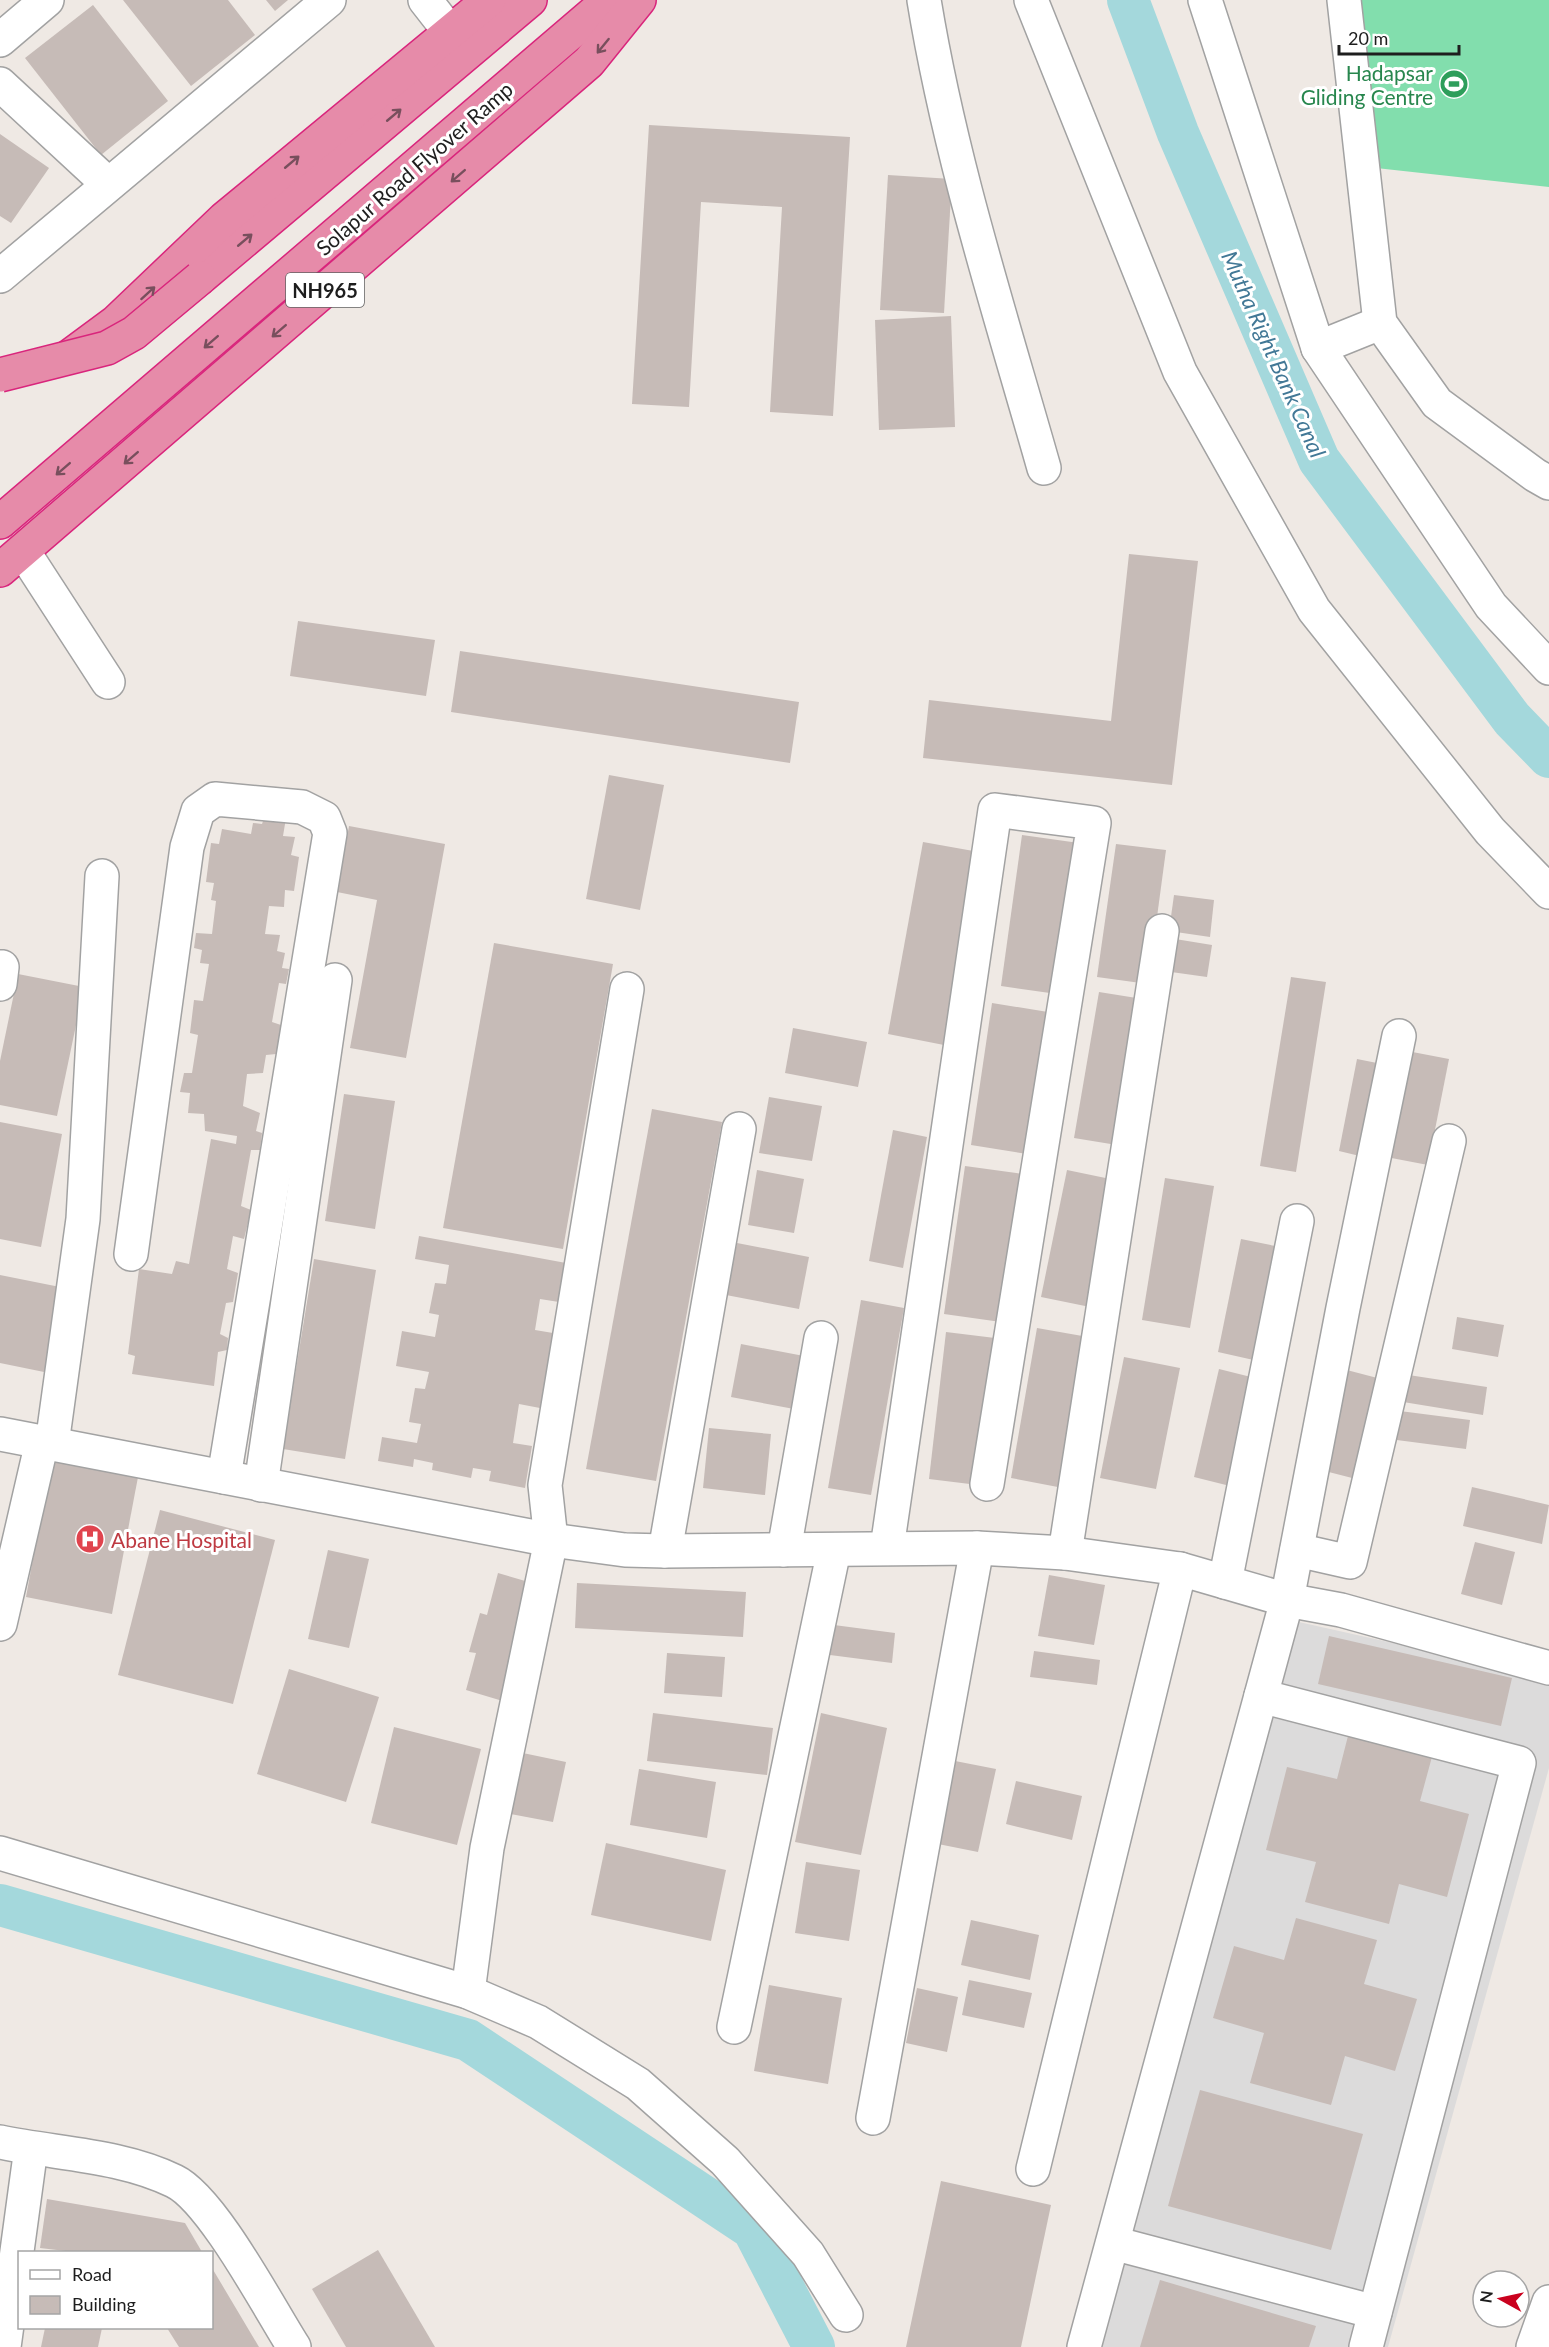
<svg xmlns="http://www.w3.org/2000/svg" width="1549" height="2347" font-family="Lato,sans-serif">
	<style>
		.residential { fill: #dcdbdb }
		.pitch { fill: #82dead }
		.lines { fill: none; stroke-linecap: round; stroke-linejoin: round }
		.canal { stroke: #a4d8dc; stroke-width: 42 }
		.building { fill: #c6bbb7 }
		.minor-casing { stroke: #a2a2a2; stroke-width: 36 }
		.highway-casing { stroke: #d9257c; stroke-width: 36 }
		.minor { stroke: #fff; stroke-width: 33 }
		.highway { stroke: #e68ba9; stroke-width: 33 }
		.highway-bridge-casing { stroke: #d9257c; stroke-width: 36; stroke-linecap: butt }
		.highway-bridge { stroke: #e68ba9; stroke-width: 33 }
		.oneway { stroke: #784f5d }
		.labels { text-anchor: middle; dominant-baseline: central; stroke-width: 6; stroke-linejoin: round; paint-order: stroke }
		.shield { fill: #fff; stroke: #626262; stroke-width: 1.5 }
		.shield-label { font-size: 20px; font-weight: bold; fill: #1e1e1e }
		.leisure-label { font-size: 21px; fill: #27864d; stroke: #fff; text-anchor: end }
		.street-label { font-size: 21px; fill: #1e1e1e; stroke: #fff }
		.health-label { font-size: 21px; fill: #be3a42; stroke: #fff; text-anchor: start }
		.water-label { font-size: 22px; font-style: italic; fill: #427896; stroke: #fff }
	</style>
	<rect width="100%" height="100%" fill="#efe9e4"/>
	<polygon class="residential" points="1272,1616 1549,1678 1549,1768 1388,2347 1074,2347"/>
	<polygon class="pitch" points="1352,0 1549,0 1549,187 1367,167"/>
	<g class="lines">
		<g class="canal">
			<polyline points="1128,0 1178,133 1319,460 1512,719 1549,757"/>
			<polyline points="0,1905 468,2040 753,2229 814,2347"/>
		</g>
	</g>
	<g class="building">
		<polygon points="123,0 228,0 255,35 191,86"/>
		<polygon points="266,0 288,0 275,11"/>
		<polygon points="93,5 168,101 101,155 25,58"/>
		<polygon points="649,125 850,137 833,416 770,412 782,207 701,202 689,407 632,404"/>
		<polygon points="0,134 49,168 11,223 0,216"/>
		<polygon points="888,175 952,179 944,313 880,310"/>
		<polygon points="951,316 955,427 879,430 875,320"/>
		<polygon points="1129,554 1198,561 1172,785 923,758 929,700 1111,721"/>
		<polygon points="298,621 435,640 426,696 290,676"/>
		<polygon points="460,651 799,702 790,763 451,712"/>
		<polygon points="609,775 664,785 640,910 586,899"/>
		<polygon points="266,812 286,818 283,836 295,837 291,855 299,857 294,891 285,890 284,907 269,906 265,934 280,935 277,951 285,953 282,968 289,969 286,984 279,983 272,1022 281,1025 276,1054 266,1055 263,1073 247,1074 243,1106 260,1113 256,1131 262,1133 260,1150 251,1150 241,1206 251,1210 244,1239 233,1236 227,1269 238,1273 233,1302 226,1303 220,1334 228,1338 227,1350 218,1352 214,1386 132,1374 135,1356 128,1354 139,1269 172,1274 176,1261 189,1264 211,1139 236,1144 237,1136 205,1131 204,1114 188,1113 190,1093 180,1092 184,1073 192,1073 198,1035 190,1033 194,1000 203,1001 209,964 200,963 202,950 194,948 196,933 212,934 216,901 211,900 214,883 206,882 211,843 219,844 222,829 251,834 253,823 262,824"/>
		<polygon points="349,826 445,844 406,1058 350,1048 377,900 337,892"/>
		<polygon points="1022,835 1079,843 1057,994 1001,986"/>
		<polygon points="923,842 979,852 944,1045 888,1034"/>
		<polygon points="1116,844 1166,850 1148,984 1097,977"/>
		<polygon points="1174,895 1214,900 1210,937 1169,931"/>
		<polygon points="1169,938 1212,945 1207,977 1164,971"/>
		<polygon points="494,943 613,964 563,1249 443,1228"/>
		<polygon points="18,974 84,987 57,1116 0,1105 0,1061"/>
		<polygon points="1291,977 1326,982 1296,1172 1260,1166"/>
		<polygon points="1099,992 1149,1000 1123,1146 1074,1138"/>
		<polygon points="992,1003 1048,1012 1027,1154 971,1145"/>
		<polygon points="793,1028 867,1042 858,1087 785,1073"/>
		<polygon points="1402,1050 1449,1059 1428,1165 1381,1156"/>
		<polygon points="1357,1059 1387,1065 1368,1158 1339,1151"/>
		<polygon points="344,1094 395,1101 375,1229 325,1221"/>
		<polygon points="769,1097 822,1106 812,1161 759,1153"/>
		<polygon points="652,1109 722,1122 656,1481 586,1469"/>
		<polygon points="0,1122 62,1134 41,1247 0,1239"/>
		<polygon points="893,1130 927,1137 903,1268 869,1261"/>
		<polygon points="965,1166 1023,1174 1001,1322 944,1314"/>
		<polygon points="757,1170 804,1179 794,1233 748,1225"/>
		<polygon points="1067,1170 1120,1181 1095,1308 1041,1297"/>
		<polygon points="1165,1178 1214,1186 1190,1328 1142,1320"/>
		<polygon points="419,1236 566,1263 559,1302 540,1299 535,1330 553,1333 540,1408 519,1404 513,1443 532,1446 525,1488 489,1481 491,1471 473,1468 471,1478 432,1470 433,1463 414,1459 413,1467 378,1461 382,1437 417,1443 421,1424 409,1422 415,1388 425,1389 429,1372 396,1366 402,1331 435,1337 439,1315 429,1313 435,1283 446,1284 449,1265 415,1259"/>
		<polygon points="1241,1239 1280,1247 1258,1361 1218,1352"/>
		<polygon points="737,1243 809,1257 799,1309 726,1295"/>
		<polygon points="314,1259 376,1270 345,1459 283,1449"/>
		<polygon points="0,1275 65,1288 49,1373 0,1363"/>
		<polygon points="861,1300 904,1308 871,1495 828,1488"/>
		<polygon points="1457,1317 1504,1325 1498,1357 1452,1349"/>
		<polygon points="1037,1328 1088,1337 1063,1488 1011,1478"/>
		<polygon points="946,1332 995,1338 978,1485 929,1479"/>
		<polygon points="741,1344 804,1356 794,1409 731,1397"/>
		<polygon points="1124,1357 1180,1368 1156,1489 1100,1478"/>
		<polygon points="1219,1369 1255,1378 1230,1486 1194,1477"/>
		<polygon points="1343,1369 1385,1380 1360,1480 1317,1469"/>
		<polygon points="1402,1374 1487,1387 1483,1415 1397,1401"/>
		<polygon points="1392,1410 1470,1420 1466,1449 1389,1439"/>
		<polygon points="709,1428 771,1434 765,1495 703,1488"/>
		<polygon points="51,1461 138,1477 112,1614 26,1597"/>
		<polygon points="1472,1487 1549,1505 1542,1544 1463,1526"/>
		<polygon points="160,1510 275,1540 233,1704 118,1675"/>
		<polygon points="1475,1542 1515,1552 1502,1605 1461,1594"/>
		<polygon points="328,1550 369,1559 349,1648 308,1639"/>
		<polygon points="498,1573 539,1585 506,1702 466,1690 476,1653 469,1652 480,1613 487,1615"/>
		<polygon points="1049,1575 1105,1585 1094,1645 1038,1636"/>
		<polygon points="577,1583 746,1592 743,1637 575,1628"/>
		<polygon points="834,1625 895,1633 892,1663 830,1655"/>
		<polygon points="1329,1636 1512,1678 1501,1726 1318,1684"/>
		<polygon points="1034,1651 1100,1660 1097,1685 1030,1677"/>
		<polygon points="667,1653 725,1657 722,1697 664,1693"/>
		<polygon points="289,1669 379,1697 346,1802 257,1774"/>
		<polygon points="653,1713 773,1728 767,1775 647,1761"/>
		<polygon points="821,1713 887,1728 861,1855 795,1842"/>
		<polygon points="394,1727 481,1749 457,1845 371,1823"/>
		<polygon points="1349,1732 1433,1753 1420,1801 1469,1814 1447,1897 1399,1884 1389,1924 1305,1902 1316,1862 1266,1850 1287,1767 1337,1779"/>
		<polygon points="518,1752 566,1762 553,1822 506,1813"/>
		<polygon points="950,1760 996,1769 978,1852 933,1843"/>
		<polygon points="639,1769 716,1782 707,1838 630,1825"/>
		<polygon points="1016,1781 1082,1796 1072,1840 1006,1824"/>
		<polygon points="606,1843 726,1870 711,1941 591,1915"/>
		<polygon points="806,1862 860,1870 849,1941 795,1933"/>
		<polygon points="1296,1918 1377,1940 1364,1984 1417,1999 1395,2071 1345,2056 1331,2105 1250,2083 1264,2033 1213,2018 1234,1946 1284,1960"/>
		<polygon points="971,1920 1039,1935 1030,1980 961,1965"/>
		<polygon points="969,1980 1032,1993 1024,2028 962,2015"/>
		<polygon points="769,1985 842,1998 828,2084 754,2071"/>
		<polygon points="917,1988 958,1997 947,2052 906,2043"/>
		<polygon points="1200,2090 1363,2134 1331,2250 1168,2206"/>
		<polygon points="941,2181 1051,2205 1021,2347 906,2347"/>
		<polygon points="47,2199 185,2223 202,2252 74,2252 40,2248"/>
		<polygon points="378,2250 435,2347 346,2347 312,2289"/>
		<polygon points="212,2268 259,2347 179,2347 167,2328 212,2328"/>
		<polygon points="1160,2280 1316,2326 1309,2347 1140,2347"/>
		<polygon points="45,2328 102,2328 98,2347 41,2347"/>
	</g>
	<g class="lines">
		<g class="minor-casing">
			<g id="minor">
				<polyline points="425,0 450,32"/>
				<path d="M924,0C950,159 1000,313 1044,468"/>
				<polyline points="1031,0 1180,372 1314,610 1490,831 1549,892"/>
				<polyline points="1205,0 1318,348 1491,606 1549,668"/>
				<polyline points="1344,0 1380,323 1437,403 1535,475 1549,483"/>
				<polyline points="0,40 47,0"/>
				<polyline points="0,84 108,184"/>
				<polyline points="0,276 329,0"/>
				<polyline points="1318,348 1380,323"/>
				<polyline points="23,551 108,682"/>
				<polyline points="0,984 2,967"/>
				<polyline points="131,1254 187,847 198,811 215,799 302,807 324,818 330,833 224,1477"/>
				<polyline points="0,1434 551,1540 625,1550 665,1551 977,1548 1065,1553 1180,1569 1287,1600 1341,1610 1549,1668"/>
				<polyline points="52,1444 83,1219 102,876"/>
				<polyline points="261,1485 335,980"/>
				<polyline points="887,1548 995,810 1094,823 987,1484"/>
				<polyline points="784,1550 821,1338"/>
				<polyline points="1297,1550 1350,1562 1449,1141"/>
				<polyline points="665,1551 739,1129"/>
				<polyline points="1065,1553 1162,931"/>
				<polyline points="1225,1582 1297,1221"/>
				<polyline points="0,1624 42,1442"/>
				<polyline points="1261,1696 1519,1763 1366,2347"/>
				<polyline points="0,1853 468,1992 538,2022 638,2084 725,2161 808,2254 846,2315"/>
				<polyline points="468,1992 487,1848 551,1540 545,1485 627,989"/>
				<polyline points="734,2027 834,1550"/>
				<polyline points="873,2118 977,1548"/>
				<path d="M0,2142C57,2154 121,2155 174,2181C212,2199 269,2308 294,2347"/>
				<polyline points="1033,2169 1180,1569"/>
				<polyline points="1113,2243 1375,2312"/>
				<polyline points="4,2347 31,2148"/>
				<polyline points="1084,2347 1287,1600 1343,1308 1399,1036"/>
				<polyline points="1533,2347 1549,2302"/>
			</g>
		</g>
		<g class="highway-casing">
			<g id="highway">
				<polyline points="200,278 530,0"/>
				<polyline points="70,356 116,322 224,219 489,0"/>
				<polyline points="0,522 609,0"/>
				<polyline points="0,570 589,62 639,0"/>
			</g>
		</g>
		<use href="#minor" class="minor"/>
		<use href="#highway" class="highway"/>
		<g class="highway-bridge-casing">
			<polyline id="highway-bridge" points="0,375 107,348 134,333 200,278"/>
		</g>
		<use href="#highway-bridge" class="highway-bridge"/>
	</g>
	<defs><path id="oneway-shaft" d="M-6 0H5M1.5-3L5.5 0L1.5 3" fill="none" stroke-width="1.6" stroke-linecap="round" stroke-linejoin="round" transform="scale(1.5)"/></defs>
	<g class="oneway">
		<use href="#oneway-shaft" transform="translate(603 46) rotate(129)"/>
		<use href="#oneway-shaft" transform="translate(394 115) rotate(-40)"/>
		<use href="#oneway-shaft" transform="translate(292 162) rotate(-40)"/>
		<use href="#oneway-shaft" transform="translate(458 176) rotate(139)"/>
		<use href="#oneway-shaft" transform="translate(245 240) rotate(-40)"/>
		<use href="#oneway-shaft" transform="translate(148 293) rotate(-42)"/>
		<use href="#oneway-shaft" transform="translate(279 331) rotate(139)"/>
		<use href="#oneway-shaft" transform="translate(211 342) rotate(139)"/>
		<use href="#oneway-shaft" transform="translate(131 458) rotate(139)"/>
		<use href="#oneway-shaft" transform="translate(63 469) rotate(139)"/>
	</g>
	<defs>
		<g id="stadium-disc" transform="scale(1.5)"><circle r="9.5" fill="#2e9e5b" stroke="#fff"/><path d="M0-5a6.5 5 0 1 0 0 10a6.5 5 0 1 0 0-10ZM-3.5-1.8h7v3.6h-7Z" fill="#fff"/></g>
		<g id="hospital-disc" transform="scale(1.5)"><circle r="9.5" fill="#e0444e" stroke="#fff"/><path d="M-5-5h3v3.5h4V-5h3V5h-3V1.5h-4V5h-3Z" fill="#fff"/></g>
	</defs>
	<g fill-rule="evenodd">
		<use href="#stadium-disc" x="1454" y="84"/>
		<use href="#hospital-disc" x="90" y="1539"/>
	</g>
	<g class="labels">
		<rect class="shield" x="286" y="273" width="78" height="34" rx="4.5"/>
		<g class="shield-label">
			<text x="325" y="290">NH965</text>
		</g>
		<g class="leisure-label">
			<text x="1433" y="72">Hadapsar<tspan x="1433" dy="24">Gliding Centre</tspan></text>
		</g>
		<g class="street-label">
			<text transform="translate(414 168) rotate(-41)">Solapur Road Flyover Ramp</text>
		</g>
		<g class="health-label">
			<text x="111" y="1539">Abane Hospital</text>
		</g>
		<g class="water-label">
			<text transform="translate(1274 354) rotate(66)">Mutha Right Bank Canal</text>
		</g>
	</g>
	<rect x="18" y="2251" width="195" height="78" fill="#ffffff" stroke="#a5a5a5" stroke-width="1.5"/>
	<rect x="30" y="2270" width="30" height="9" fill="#ffffff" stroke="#a5a5a5" stroke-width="1.5"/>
	<text x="72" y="2281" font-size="18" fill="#1e1e1e">Road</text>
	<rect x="30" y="2296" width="30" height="18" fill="#c6bbb7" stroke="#a5a5a5" stroke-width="1.5"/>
	<text x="72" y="2311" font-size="18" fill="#1e1e1e">Building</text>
	<g transform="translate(1501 2299) rotate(278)"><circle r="28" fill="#ffffff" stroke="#a5a5a5" stroke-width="1.5"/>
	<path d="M0-4.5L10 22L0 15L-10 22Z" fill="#ca011e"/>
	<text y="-9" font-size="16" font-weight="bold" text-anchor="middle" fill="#1e1e1e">N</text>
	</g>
	<path d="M1339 45v9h120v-9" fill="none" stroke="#1e1e1e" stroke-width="3"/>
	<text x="1348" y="45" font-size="18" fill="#1e1e1e" stroke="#ffffff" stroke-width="4.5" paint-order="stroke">20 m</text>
</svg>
